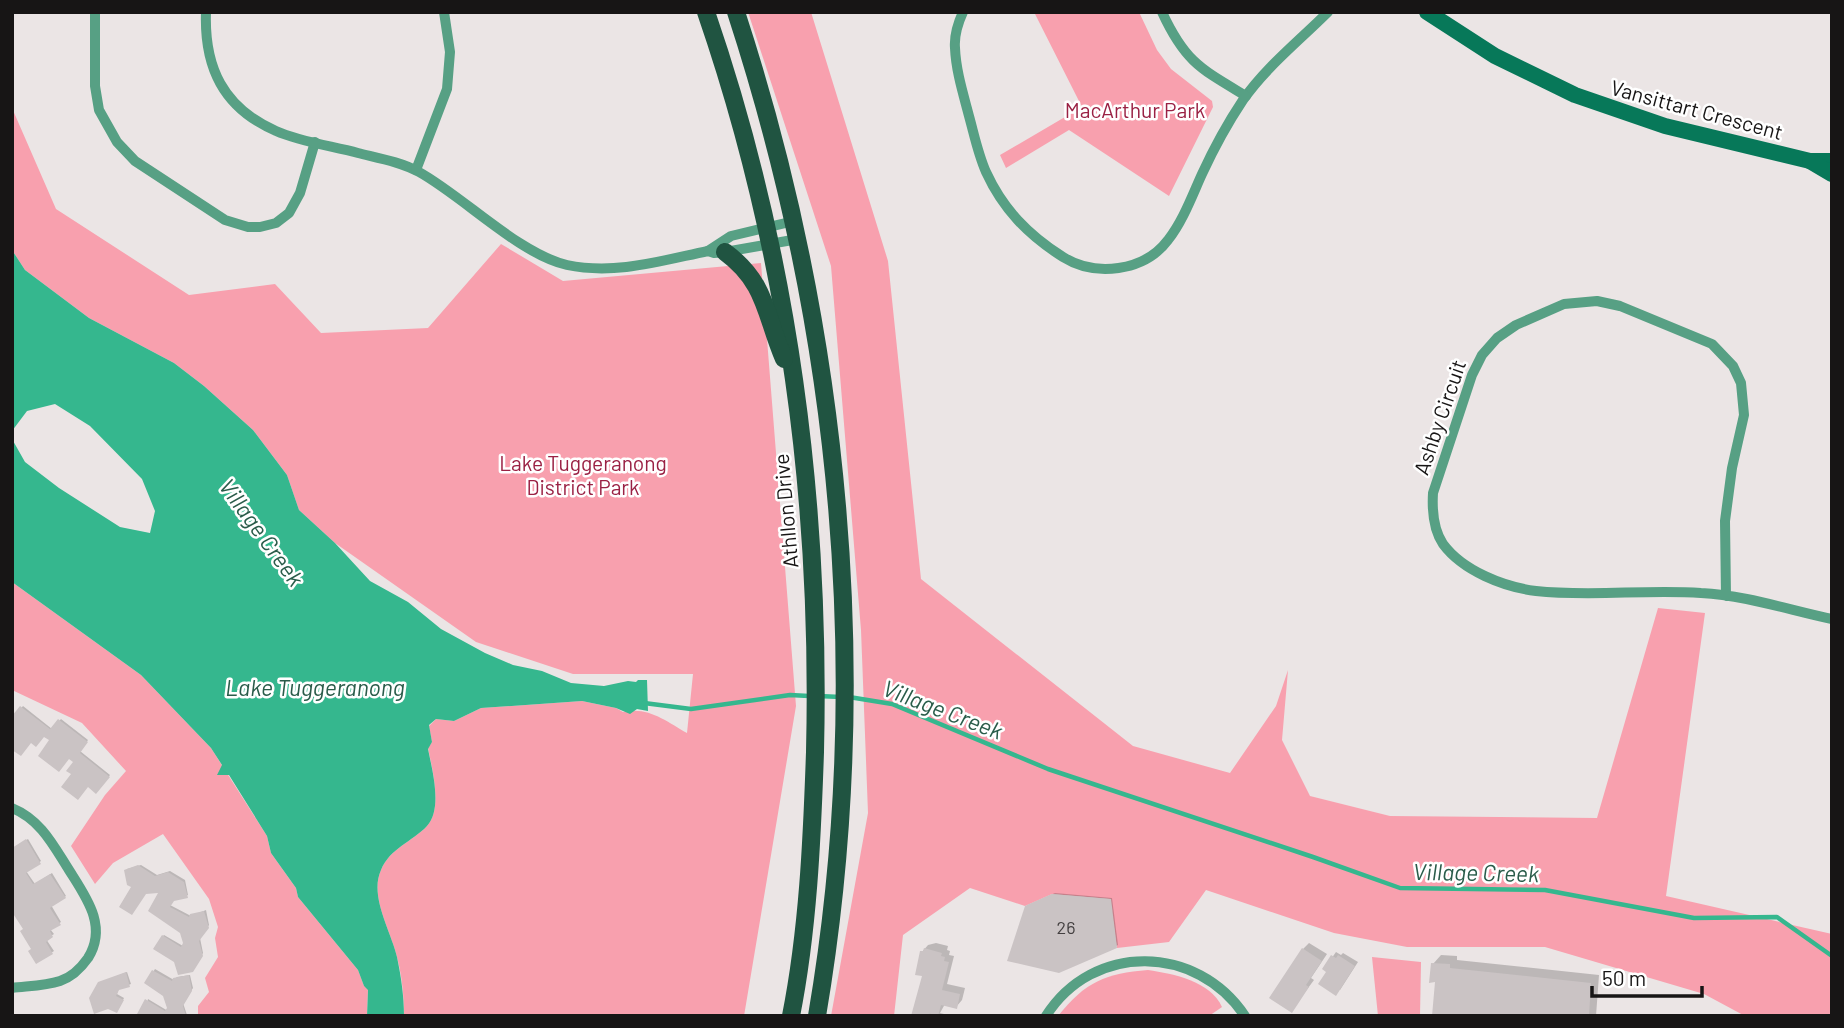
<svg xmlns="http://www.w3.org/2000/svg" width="1844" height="1028" font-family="Barlow,sans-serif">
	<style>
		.green { fill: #f8a0ae }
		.water { fill: #35b78e }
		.shadow { fill: #0003 }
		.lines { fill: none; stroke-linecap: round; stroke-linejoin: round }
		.stream { stroke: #35b78e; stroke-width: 4.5 }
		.building { fill: #cac3c4 }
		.street { stroke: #57a084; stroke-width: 10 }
		.secondary { stroke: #077859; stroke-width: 16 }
		.primary { stroke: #205441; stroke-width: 18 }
		.labels { text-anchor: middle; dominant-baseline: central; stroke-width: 5; stroke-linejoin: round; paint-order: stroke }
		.number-label { font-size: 18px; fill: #444041 }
		.park-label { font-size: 21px; fill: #9a2144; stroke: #fff }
		.street-label { font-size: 21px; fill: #171515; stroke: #fff }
		.water-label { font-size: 23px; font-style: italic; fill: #2a5c4a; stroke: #fff }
	</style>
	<rect width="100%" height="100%" fill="#ebe5e5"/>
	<g class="green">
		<polygon points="748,12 811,12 888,261 921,579 1133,746 1230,773 1276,706 1288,670 1282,740 1310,796 1390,816 1597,818 1658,608 1705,613 1666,896 1832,934 1832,1016 1745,1016 1704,994 1545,947 1407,947 1334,933 1206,890 1169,942 1117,948 1110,899 1052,894 1025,906 970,888 903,935 894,1016 831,1016 868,813 861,630 831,266"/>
		<polygon points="1034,12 1139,12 1157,50 1171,69 1212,101 1213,107 1169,196 1069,130 1006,168 1000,155 1082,107"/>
		<path d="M12,108L56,209L189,295L275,284L321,333L428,328L501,244L563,281L761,263L796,706L744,1016H404C404,996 402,976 397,957C391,931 369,896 381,870C390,848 412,842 427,826C443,809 432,768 428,748L432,742L429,726L436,719L454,721L481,708L582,701L616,708L623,712C648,706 666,721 687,733L693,674H573L476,642L335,543L299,510L287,475L253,430L204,386L174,363L89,318L25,270L12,250Z"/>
		<polygon points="12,582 141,675 211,748 267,836 271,853 296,888 298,897 358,970 364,986 368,989 367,1016 198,1016 198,1006 209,992 205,978 218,957 215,938 218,927 209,899 163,834 113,863 95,884 71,846 105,795 126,771 82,723 12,690"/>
		<polygon points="1372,957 1421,962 1420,1016 1378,1016"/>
		<path d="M1148,970C1174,974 1210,981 1222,1007L1209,1016H1058C1085,982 1106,973 1148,970Z"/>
	</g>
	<path class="water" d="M12,250L25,270L89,318L174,363L204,386L253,430L287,475L299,510L335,543L370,581L408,602L441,629L485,653L513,665L542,671L571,683L604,686L628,681L636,682L638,680H647L648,711L637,709L630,714L616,708L582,701L481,708L454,721L436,719L429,725L432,742L428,749C432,769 443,809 427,826C412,842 390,848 381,870C369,896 391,931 397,957C401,976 404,996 404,1016H367L368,990L364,986L358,970L298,897L296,888L271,853L267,836L229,775H217L222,765L211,748L141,675L12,582V439L25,462L59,488L120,527L150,533L155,511L142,479L90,426L55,404L27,411L12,431Z"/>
	<g class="shadow">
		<polygon points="23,706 52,729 61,719 88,740 80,751 110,775 96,792 73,774 76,762 51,740 12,719"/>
		<polygon points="28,839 41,861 26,871 35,884 52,873 66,896 51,905 61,922 50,929 54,934 46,939 54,951 37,962 25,929 12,910 12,847 13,848"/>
		<polygon points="141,865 157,875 170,871 185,880 188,895 173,899 170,905 191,916 206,910 209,925 200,938 203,953 194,968 163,936 164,935 183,946 185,944 182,932 161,891 133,887 127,869"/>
		<polygon points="1055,893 1112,898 1118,945 1116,946 1028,905"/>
		<polygon points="936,943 948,946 947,950 950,951 949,955 954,956 947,984 965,988 962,1000 956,1007 945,1004 940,1013 944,1014 944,1016 913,1016 924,975 922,952 928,945"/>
		<polygon points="1309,943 1327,954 1311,978 1314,980 1291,1011 1303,949"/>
		<polygon points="1336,952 1341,955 1343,953 1358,962 1340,990 1329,972 1324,969"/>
		<polygon points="1441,955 1457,956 1457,960 1599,975 1596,1016 1434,1016 1436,980 1433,964"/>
		<polygon points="155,969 174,980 177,977 190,975 193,988 183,1003 187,1015 144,1016 148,999 168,1011 165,995 146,983"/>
		<polygon points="127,972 131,984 119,988 117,994 124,998 118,1009 99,983"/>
	</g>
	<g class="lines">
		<g class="stream">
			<polyline points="818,696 841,697"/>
			<polyline points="849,697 892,704 1048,769 1313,857 1400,888 1545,890 1694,918 1777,917 1832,956"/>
			<polyline points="644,703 691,709 790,695 809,696"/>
		</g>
	</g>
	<g class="building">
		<polygon points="20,706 50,729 58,719 88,742 80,753 110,777 96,794 88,787 78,800 61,787 71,774 66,771 73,762 69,759 59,772 38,756 49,740 44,737 36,747 31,743 21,756 12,750 12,716"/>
		<polygon points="26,839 41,864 26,873 33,884 50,874 66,898 50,908 61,925 50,931 53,937 46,942 53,954 36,964 28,951 31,949 20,931 23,929 12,912 12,848"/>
		<polygon points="138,865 155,876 168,872 184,882 188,898 174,901 170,907 189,917 190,914 204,911 209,928 199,941 203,956 193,972 178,975 174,962 153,949 162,935 181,947 183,943 180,933 148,911 158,893 146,894 132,915 119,907 131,887 127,885 124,870"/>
		<polygon points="1052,894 1111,899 1117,948 1059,973 1007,961 1025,906"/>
		<polygon points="924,948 942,953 941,956 945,957 944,961 949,962 942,990 960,994 957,1009 941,1005 938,1016 931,1016 930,1013 929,1016 911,1016 922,976 915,975 920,951 923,951"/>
		<polygon points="1302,948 1322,961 1306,985 1309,987 1292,1013 1269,998"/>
		<polygon points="1331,955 1336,958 1338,955 1355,966 1336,996 1318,984 1326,972 1322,969"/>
		<polygon points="1431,963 1450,964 1450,968 1591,983 1589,1016 1432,1016 1435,982 1429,983"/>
		<polygon points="152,970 172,981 173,978 189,975 192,991 183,1006 186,1016 141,1016 137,1014 145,999 165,1011 167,1008 163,996 144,983"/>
		<polygon points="126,972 130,987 119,990 116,996 124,1000 117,1013 108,1009 94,1014 89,998 98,982"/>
	</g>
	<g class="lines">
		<g class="street">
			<polyline points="95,12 95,86 99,110 117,142 135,161 225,220 248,227 260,227 276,223 289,213 300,193 315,142"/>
			<path d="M206,12C204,67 223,108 276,131C301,142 332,146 358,153C378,158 401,162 419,172C464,197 519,254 567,265C615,275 660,261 708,251L714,253L725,252L798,239"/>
			<path d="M963,12C958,23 954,36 955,48C956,71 963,93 969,116C974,134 978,154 986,172C1003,209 1028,235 1063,257C1095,277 1144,272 1168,240C1183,221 1192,196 1202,174C1214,148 1227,124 1243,100C1266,67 1300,40 1328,12"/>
			<path d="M1162,12C1185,62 1201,69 1246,96"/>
			<polyline points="416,170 447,89 450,52 444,12"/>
			<polyline points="708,251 731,236 794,221"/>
			<path d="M1726,596L1725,521L1732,468L1744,415L1741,383L1733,366L1712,344L1620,306L1597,301L1564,304L1516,325L1497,338L1482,355L1472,375L1433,493C1432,510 1433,529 1443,544C1463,571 1504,587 1536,591C1591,597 1646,589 1701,593C1745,595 1789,610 1832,619"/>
			<path d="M12,808C41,820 53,845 69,870C86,897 108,926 88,958C81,968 72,977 60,981C45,986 28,986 12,988"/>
			<path d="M1046,1016C1093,942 1197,944 1245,1016"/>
		</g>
		<g class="secondary">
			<polyline points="1427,12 1495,56 1575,95 1665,126 1810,161 1832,161"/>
			<polyline points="1810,161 1832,174"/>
		</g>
		<g class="primary">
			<path d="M706,12C788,250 821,501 815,752C812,840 808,930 791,1016"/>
			<path d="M736,12C841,334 874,681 817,1016"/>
			<path d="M725,252C767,283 765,315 784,359"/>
		</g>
	</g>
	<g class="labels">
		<g class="number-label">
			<text x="1066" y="927">26</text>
		</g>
		<g class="park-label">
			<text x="1135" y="109">MacArthur Park</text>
			<text x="583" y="462">Lake Tuggeranong<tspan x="583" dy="24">District Park</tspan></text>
		</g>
		<g class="street-label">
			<text transform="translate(1697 109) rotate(15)">Vansittart Crescent</text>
			<text transform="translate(1439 417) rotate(-71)">Ashby Circuit</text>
			<text transform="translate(785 511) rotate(-95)">Athllon Drive</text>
		</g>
		<g class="water-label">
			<text transform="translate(262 532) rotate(54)">Village Creek</text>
			<text x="315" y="687">Lake Tuggeranong</text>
			<text transform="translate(943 709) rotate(21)">Village Creek</text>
			<text transform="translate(1476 872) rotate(1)">Village Creek</text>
		</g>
	</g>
	<rect width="1844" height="1028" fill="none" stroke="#171515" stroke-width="28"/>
	<path d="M1592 986v10h110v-10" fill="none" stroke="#171515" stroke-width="3.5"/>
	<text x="1602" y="986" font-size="21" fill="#171515" stroke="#ffffff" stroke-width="5" paint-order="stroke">50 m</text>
</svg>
